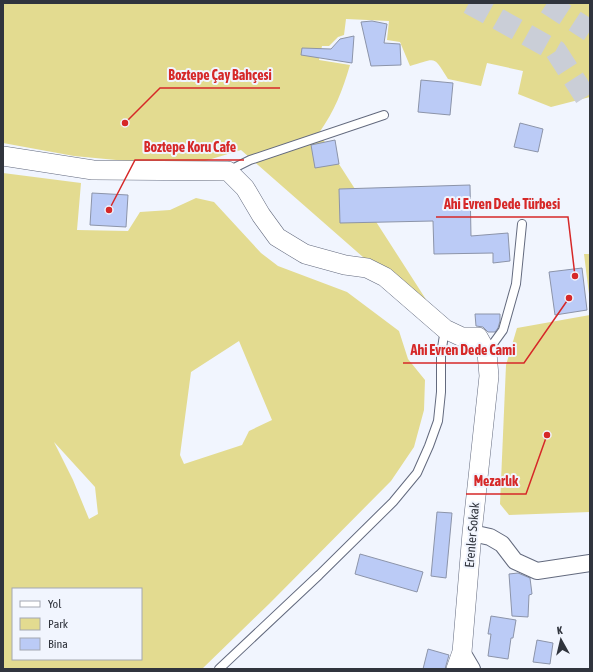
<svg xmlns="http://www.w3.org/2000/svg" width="593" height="672" font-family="'Asap Condensed',sans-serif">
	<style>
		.green { fill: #e3db90; fill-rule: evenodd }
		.building { fill: #bbcbf6; stroke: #8c94a9 }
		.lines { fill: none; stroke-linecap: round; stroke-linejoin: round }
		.primary-tunnel { stroke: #caced7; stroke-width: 22; stroke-dasharray: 22 11; stroke-linecap: butt }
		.service-casing { stroke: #636a7e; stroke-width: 10 }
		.minor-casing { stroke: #636a7e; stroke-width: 18 }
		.tertiary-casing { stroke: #636a7e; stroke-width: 20 }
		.service { stroke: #fff; stroke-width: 8 }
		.minor { stroke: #fff; stroke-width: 16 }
		.tertiary { stroke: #fff; stroke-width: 19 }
		.labels { text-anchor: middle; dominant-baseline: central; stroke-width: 4; stroke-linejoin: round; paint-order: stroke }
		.street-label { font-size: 13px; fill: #30343d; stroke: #f1f5fe }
		.leader { fill: none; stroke: #d62828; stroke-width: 1.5 }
		.callout-dot { fill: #d62828; stroke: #f1f5fe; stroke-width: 1.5 }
		.callout-label { font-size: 14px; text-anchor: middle; font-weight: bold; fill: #d62828; stroke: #f1f5fe; stroke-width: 4; stroke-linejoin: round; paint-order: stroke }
	</style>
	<rect width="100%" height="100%" fill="#f1f5fe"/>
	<g class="green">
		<path d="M3,3H590V97L551,107L518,94L523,71L487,63L481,86L448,79C433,55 437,58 410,66L400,42L387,40L389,21L346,19L344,35L338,37L329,46H322L319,60L350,65C342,92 335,110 319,133L445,329L241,150L195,164L169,165L74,156L3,143Z"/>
		<path d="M3,173L81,183L77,230L128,231L140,212L170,210L196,198L214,202L261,253L278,266L347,292L399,331L408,359L425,380L424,410L414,447L391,481L269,604L202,669H3ZM239,341L272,420L249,431L242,445L184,464L180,455L191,372ZM54,442L95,487L98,514L89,519L73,480ZM13,589H141V659H13Z"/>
		<polygon points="584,254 590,254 590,302"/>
		<polygon points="590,315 590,512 509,515 500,504 506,365 517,328"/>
	</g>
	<g class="building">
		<polygon points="372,21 387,24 384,43 400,44 401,65 371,66 361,22"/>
		<polygon points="354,36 352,63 301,55 302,48 331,49 340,39"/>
		<polygon points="421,80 453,83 450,115 418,112"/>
		<polygon points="520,123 543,129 538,152 514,147"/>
		<polygon points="335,140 339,164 315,168 311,145"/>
		<polygon points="470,185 471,236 508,233 510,261 493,263 493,253 434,254 433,221 340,223 339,189"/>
		<polygon points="92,193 128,195 126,227 90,225"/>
		<polygon points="582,268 587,310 555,315 549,272"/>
		<polygon points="475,314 500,314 500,321 498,328 495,332 488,332 483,327 476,326"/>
		<polygon points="437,512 452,513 446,578 431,576"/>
		<polygon points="360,554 423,572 417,592 355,574"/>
		<polygon points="518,573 530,578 532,594 529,595 528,617 512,616 509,574"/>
		<polygon points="491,616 516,620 513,638 511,638 508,659 488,656 491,634 488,634"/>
		<polygon points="537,640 553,643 550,664 533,662"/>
		<polygon points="428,649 449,655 445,669 423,669"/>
	</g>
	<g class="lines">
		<g class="primary-tunnel">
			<polyline points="469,3 556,51 590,104"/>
			<polyline points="547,3 590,31"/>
		</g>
		<g class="service-casing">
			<g id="service">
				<polyline points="228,171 250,160 384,115"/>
				<polyline points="487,352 503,330 516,284 522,224"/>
				<polyline points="219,669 319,575 393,502 417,473 429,446 438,421 441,392 441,354 445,329"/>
			</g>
		</g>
		<g class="minor-casing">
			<g id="minor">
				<polyline points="472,533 490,537 502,544 515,561 537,571 590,563"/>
				<polyline points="462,652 472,669"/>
			</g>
		</g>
		<g class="tertiary-casing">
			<polyline id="tertiary" points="3,156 93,170 228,171 245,188 261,215 277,237 305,254 345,265 367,268 385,277 445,329 462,337 478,337 487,353 489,376 472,533 462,652 456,669"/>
		</g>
		<use href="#service" class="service"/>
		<use href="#minor" class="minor"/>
		<use href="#tertiary" class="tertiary"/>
	</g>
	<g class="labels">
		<g class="street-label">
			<text transform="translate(472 535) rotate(-85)">Erenler Sokak</text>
		</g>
	</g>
	<path class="leader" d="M125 123L160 88H280M109 210L135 160H244M575 276L568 217H436M569 298L524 363H403M547 435L526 494H466"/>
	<g class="callout-dot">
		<circle cx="125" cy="123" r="4"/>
		<circle cx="109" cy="210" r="4"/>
		<circle cx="575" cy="276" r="4"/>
		<circle cx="569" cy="298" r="4"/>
		<circle cx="547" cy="435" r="4"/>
	</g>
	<g class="callout-label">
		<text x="220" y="80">Boztepe Çay Bahçesi</text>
		<text x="190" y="152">Boztepe Koru Cafe</text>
		<text x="502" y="209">Ahi Evren Dede Türbesi</text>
		<text x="463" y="355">Ahi Evren Dede Cami</text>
		<text x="496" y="486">Mezarlık</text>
	</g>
	<rect width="593" height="672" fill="none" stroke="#30343d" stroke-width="8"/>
	<rect x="12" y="588" width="130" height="72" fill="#f1f5fe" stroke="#a4a8b1"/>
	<rect x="20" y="601" width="20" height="6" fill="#ffffff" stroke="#a4a8b1"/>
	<text x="48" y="608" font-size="12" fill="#30343d">Yol</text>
	<rect x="20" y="618" width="20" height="12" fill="#e3db90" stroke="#a4a8b1"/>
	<text x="48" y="628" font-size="12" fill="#30343d">Park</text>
	<rect x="20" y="638" width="20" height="12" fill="#bbcbf6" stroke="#a4a8b1"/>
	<text x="48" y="648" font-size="12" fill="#30343d">Bina</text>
	<g transform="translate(561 640) rotate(352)" stroke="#f1f5fe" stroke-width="3" paint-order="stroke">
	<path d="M0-3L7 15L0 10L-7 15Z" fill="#30343d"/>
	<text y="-6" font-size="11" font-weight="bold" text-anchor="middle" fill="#30343d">K</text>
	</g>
</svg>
